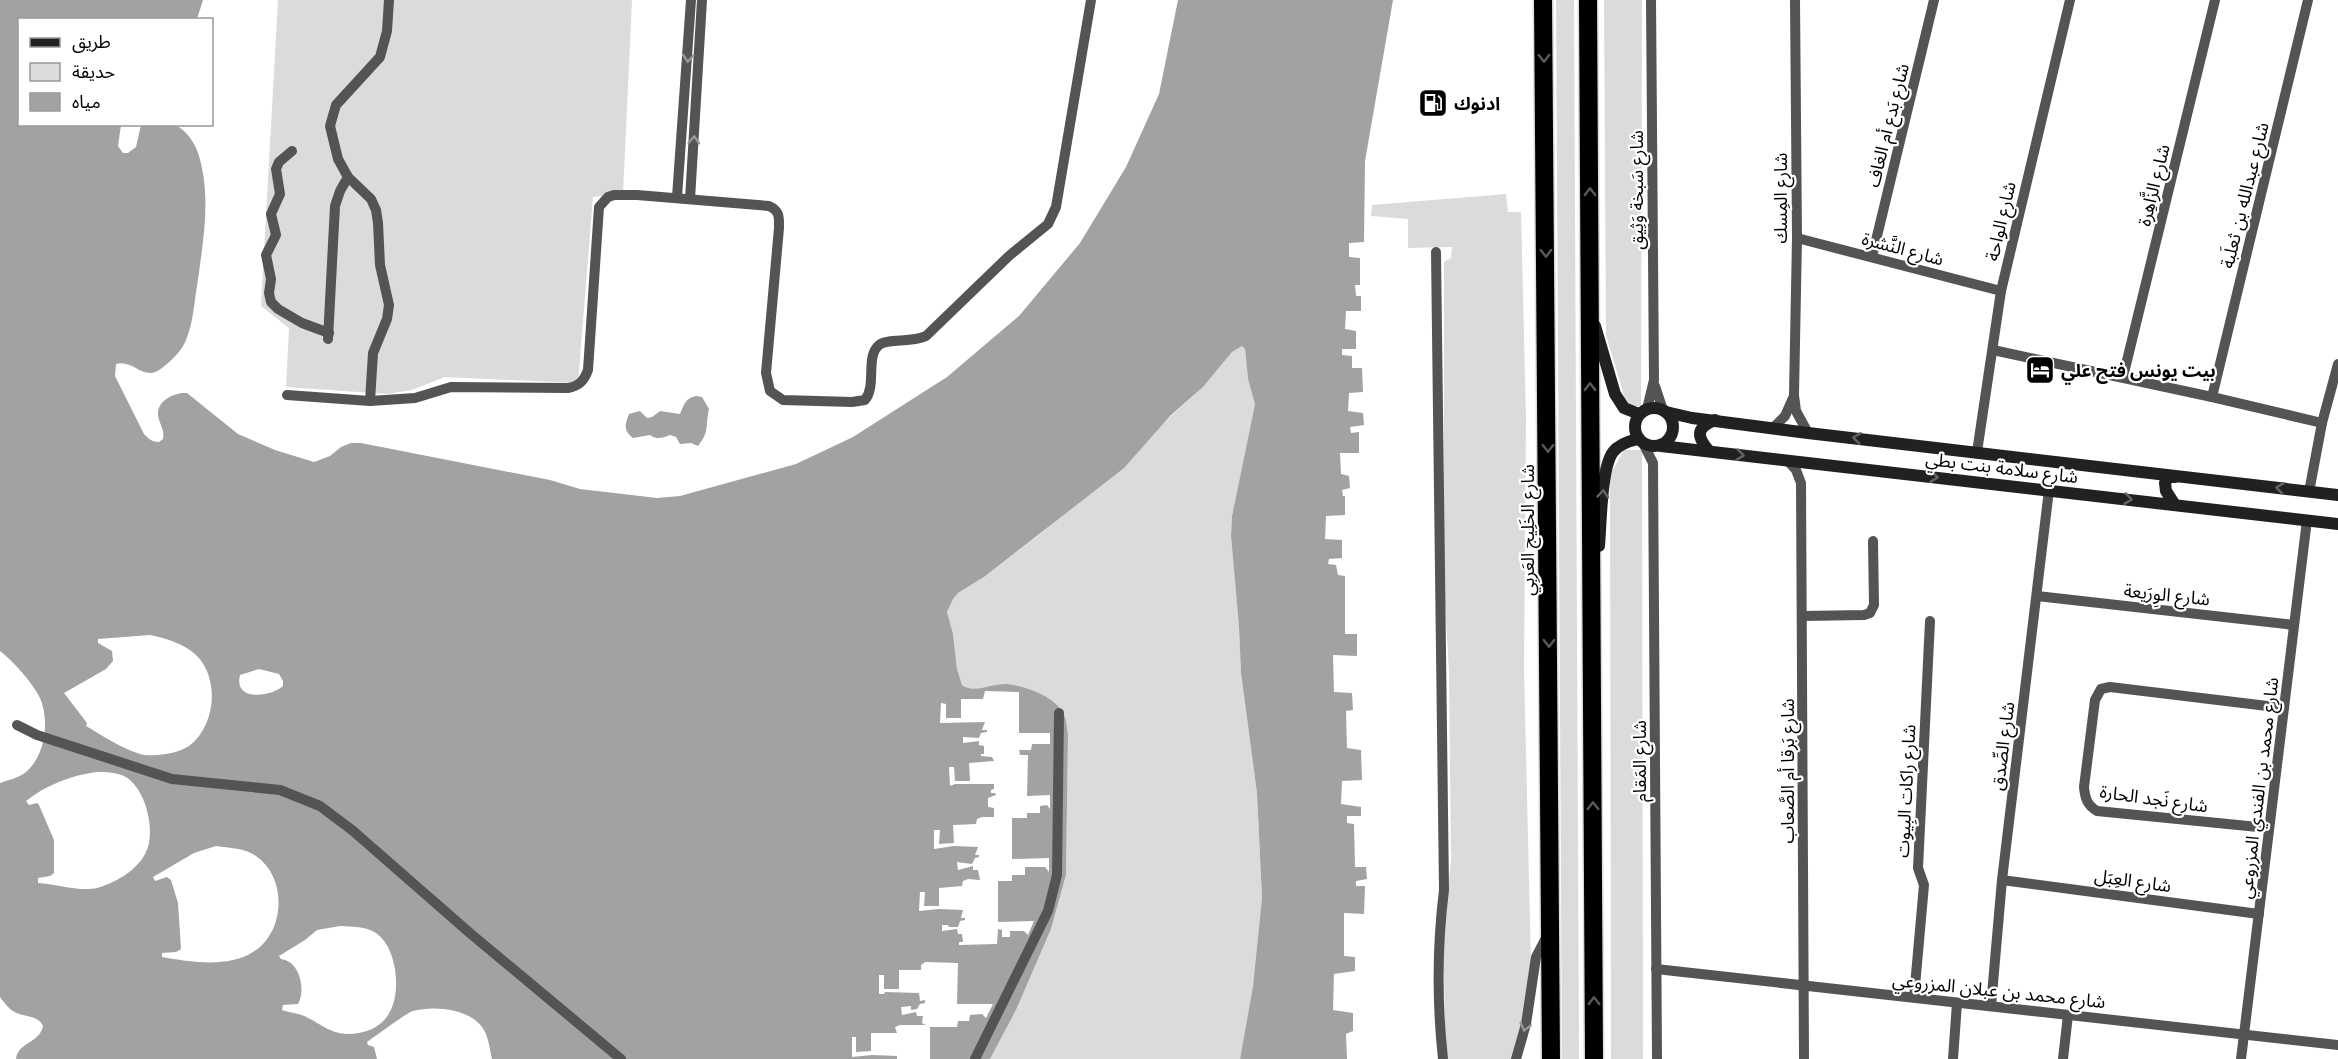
<svg xmlns="http://www.w3.org/2000/svg" width="2338" height="1059" font-family="Lato,'Noto Sans Arabic',sans-serif">
	<style>
		.green { fill: #dbdbdb }
		.water { fill: #a2a2a2; fill-rule: evenodd }
		.pier { fill: #fff }
		.lines { fill: none; stroke-linecap: round; stroke-linejoin: round }
		.highway-casing { stroke: #dbdbdb; stroke-width: 21 }
		.street { stroke: #545454; stroke-width: 10 }
		.secondary { stroke: #212121; stroke-width: 12 }
		.highway { stroke: #000; stroke-width: 18 }
		.oneway { stroke: #989898 }
		.oneway2 { stroke: #595959 }
		.oneway3 { stroke: #646464 }
		.labels { text-anchor: middle; dominant-baseline: central; stroke-width: 4.5; stroke-linejoin: round; paint-order: stroke }
		.poi-label { font-size: 18px; font-weight: bold; fill: #000; stroke: #fff; text-anchor: start }
		.street-label { font-size: 18px; fill: #000; stroke: #fff }
	</style>
	<rect width="100%" height="100%" fill="#fff"/>
	<g class="green">
		<polygon points="278,0 632,0 623,194 593,197 578,383 445,377 412,390 387,394 286,387 289,328 261,306"/>
		<polygon points="1556,0 1574,0 1579,1059 1562,1059"/>
		<polygon points="1604,0 1642,0 1641,406 1627,406 1606,335"/>
		<polygon points="1506,194 1508,212 1521,212 1526,419 1524,668 1531,964 1527,1009 1513,1059 1446,1059 1443,936 1451,861 1449,672 1444,586 1444,262 1451,258 1452,247 1408,248 1408,219 1371,216 1372,205"/>
		<path d="M1242,346L1245,349L1248,379L1255,404L1232,516L1231,536L1239,627L1241,673L1257,793L1262,898L1253,986L1240,1059H990L1016,1010L1051,929L1066,875L1068,735C1067,729 1067,722 1065,717C1058,697 1027,686 1007,684C992,684 974,694 962,685L957,669L953,634L947,612L953,599L958,593L984,577L1045,530L1203,387L1232,352Z"/>
		<polygon points="1624,450 1642,450 1643,1059 1611,1059 1610,475"/>
	</g>
	<g class="water">
		<path d="M0,0H203L197,19L20,20V124L121,125L118,146L123,153H128L136,147L141,125H176C186,131 194,141 198,153C212,195 203,243 197,286C194,304 193,323 186,340C182,351 171,361 162,368C144,383 134,359 116,364L115,376L144,434C149,439 152,442 159,442L163,439C165,429 159,424 158,415C157,400 175,392 187,393L238,434L275,450L314,462L330,456L341,447L351,443H361L550,480L580,489L657,498L680,496L796,464L853,437L947,377L1019,316L1080,243L1126,167L1159,94L1178,0H1393L1365,161L1364,242L1349,243V257L1360,258V285H1355L1356,296H1361V311H1346L1345,329L1356,331V349H1342V355L1352,356V368H1362L1363,392L1349,393L1348,411L1363,413L1364,425L1350,427L1351,433L1359,432V453H1340L1341,474L1349,476L1350,488L1342,490L1343,496H1345V515L1326,516L1325,539L1342,540V558L1329,559L1328,564L1336,565L1338,575L1345,576V634H1357V656L1333,655L1334,692L1352,693L1353,710L1346,711L1347,748L1361,750L1362,780L1342,781L1341,804L1361,807V816H1347V823L1354,824L1355,867H1366L1367,879L1356,881V886H1365L1364,914L1344,913V956L1355,957V971L1334,974L1333,1010L1353,1013V1031L1346,1034L1347,1059H1240L1253,986L1262,898L1257,793L1241,673L1239,627L1231,536L1232,516L1255,404L1248,379L1245,349L1242,346L1232,352L1203,387L1170,416L1124,468L984,577L958,593L953,599L947,612L953,634L957,669L962,685C974,694 992,683 1007,684C1027,686 1058,697 1065,717C1067,722 1067,729 1068,735L1066,875L1051,929L1016,1010L990,1059H492C490,1051 489,1040 485,1032C474,1009 436,1005 413,1011C408,1012 374,1037 367,1042L368,1045L374,1047L377,1059H16C18,1042 40,1043 43,1026C38,1014 23,1018 13,1011C8,1008 4,1002 0,997V783C8,780 19,778 26,772C45,756 50,721 40,698C31,681 15,663 0,651ZM150,635C165,638 183,643 196,655C220,678 216,726 189,746C180,752 168,754 158,755C152,755 146,756 140,754C121,748 103,736 86,726L87,723L64,693L106,669L113,661L112,651L98,643V639ZM259,669L279,674L283,681V686C273,696 233,703 240,675ZM96,772C105,772 115,772 124,776C146,787 157,833 145,854C136,871 115,883 97,888C80,892 56,884 38,883V878L50,876L54,873V840L39,805L37,803L29,805L26,801C48,784 70,776 96,772ZM216,846C230,848 244,848 256,856C288,878 285,933 253,952C228,968 190,962 162,957V953L176,952L181,949L178,903L171,880L167,877L155,881L153,877L194,853ZM340,926C353,927 365,926 376,933C388,942 392,954 395,969C400,1005 388,1034 346,1034C330,1033 321,1024 308,1018C300,1013 290,1013 282,1010L283,1005L298,1004C306,990 300,961 281,959L279,956L305,940L317,930Z"/>
		<path d="M696,396L702,397L709,409C705,426 710,431 698,446L691,443L680,444L676,437L670,435C662,438 657,440 650,435L633,438C623,430 625,425 629,414L640,411L647,418L652,417L660,411L680,414C684,405 685,398 696,396Z"/>
	</g>
	<g class="pier">
		<polygon points="985,691 1019,692 1019,733 1050,733 1050,744 1032,744 1031,750 1019,750 1020,755 1028,755 1027,796 1050,795 1050,809 1047,805 1040,806 1040,813 1027,813 1027,818 1012,818 1012,859 1049,858 1049,872 1045,867 1025,867 1025,875 1012,875 1012,881 998,881 998,922 1034,921 1028,935 1024,931 1010,931 1010,937 1002,937 1002,930 998,929 997,944 959,945 959,942 963,942 962,934 958,934 957,929 942,931 942,925 948,925 949,927 958,927 960,921 965,920 965,918 961,918 963,910 939,909 919,911 920,892 925,892 924,906 939,906 939,888 962,886 963,881 968,879 980,880 978,870 973,870 973,866 958,870 957,862 972,864 975,858 979,857 979,855 975,855 978,847 954,846 934,849 934,830 940,830 939,844 954,843 953,825 976,824 977,819 982,817 994,817 994,808 988,807 988,798 996,795 995,793 991,793 991,790 994,789 994,784 955,784 950,786 949,767 954,767 955,781 970,781 969,763 994,761 992,757 981,756 981,754 984,754 984,746 979,745 979,741 963,743 963,737 979,738 981,733 987,732 987,730 982,730 985,722 940,723 941,703 946,704 946,718 961,718 961,699 983,699"/>
		<polygon points="925,962 958,963 957,1004 993,1004 986,1018 982,1014 970,1015 969,1021 958,1021 957,1027 930,1027 930,1059 897,1059 897,1056 872,1055 852,1057 852,1037 856,1037 856,1052 871,1051 871,1033 897,1033 895,1027 900,1025 926,1025 922,1023 923,1016 917,1016 916,1012 902,1015 901,1007 911,1006 911,1010 917,1009 920,1004 925,1003 925,1000 920,1001 919,993 885,992 884,994 879,994 879,975 884,975 884,989 899,989 899,970 921,970 921,965"/>
	</g>
	<g class="lines">
		<g class="highway-casing">
			<g id="highway">
				<polyline points="1543,0 1551,1059"/>
				<polyline points="1588,0 1594,1059"/>
			</g>
		</g>
		<g class="street">
			<polyline points="1795,0 1797,238 1794,395 1796,411 1808,433"/>
			<polyline points="292,151 279,162 276,169 280,194 271,214 276,235 266,255 271,279 269,293 271,302 278,309 302,323 329,333"/>
			<polyline points="677,197 691,0"/>
			<polyline points="690,199 702,0"/>
			<polyline points="1797,238 2001,291"/>
			<path d="M1436,252L1444,890C1437,946 1437,1003 1443,1059"/>
			<polyline points="1872,257 1934,0"/>
			<polyline points="328,339 335,206 340,191 348,177"/>
			<polyline points="1993,350 2212,397 2322,423"/>
			<polyline points="2123,377 2215,0"/>
			<polyline points="1655,386 1663,410"/>
			<path d="M287,395L370,401L415,398L451,387L568,388C579,386 584,381 588,370L599,207L608,197L614,195H637L769,206C780,211 779,217 779,228L766,373L770,391L783,400L852,402L865,400C877,385 865,357 879,345C887,338 912,343 926,336L1010,255L1048,224L1056,207L1091,0"/>
			<polyline points="2212,397 2308,0"/>
			<polyline points="370,401 373,353 387,319 389,305 380,265 378,223 376,210 371,199 348,177 338,159 330,126 336,105 380,57 387,31 389,0"/>
			<polyline points="1647,409 1654,380 1651,0"/>
			<polyline points="1773,428 1785,416 1793,398"/>
			<polyline points="1644,445 1653,463 1657,1059"/>
			<polyline points="1977,452 2001,291 2070,0"/>
			<polyline points="1787,460 1796,470 1801,483 1804,1059"/>
			<polyline points="2309,492 2322,423 2338,364"/>
			<polyline points="2037,596 2294,625"/>
			<polyline points="1803,616 1864,615 1870,613 1874,605 1873,541"/>
			<polyline points="17,725 37,735 172,779 280,790 320,806 352,830 471,934 621,1059"/>
			<path d="M2268,828L2097,811C2087,805 2085,798 2084,787L2095,700L2101,689L2110,687L2284,708"/>
			<polyline points="2002,880 2259,914"/>
			<polyline points="1656,969 2338,1045"/>
			<polyline points="1914,997 1924,885 1918,868 1930,621"/>
			<polyline points="1991,1006 2002,880 2049,490"/>
			<polyline points="975,1059 1048,911 1057,875 1059,713"/>
			<polyline points="1516,1059 1526,1024 1536,957 1548,934"/>
			<polyline points="1953,1059 1957,1003"/>
			<polyline points="2063,1059 2068,1015"/>
			<polyline points="2241,1059 2307,520"/>
		</g>
		<g class="secondary">
			<polyline points="1595,326 1615,394 1624,408 1639,414"/>
			<circle cx="1654" cy="427" r="19"/>
			<polyline points="1666,412 1692,418 1808,433 2338,495"/>
			<polyline points="1661,446 2338,524"/>
			<path d="M1709,451C1696,436 1696,428 1715,420"/>
			<polyline points="2175,505 2166,491 2165,483 2168,477 2175,477"/>
			<path d="M1599,546C1601,524 1601,468 1613,452C1619,444 1629,441 1638,439"/>
		</g>
		<use href="#highway" class="highway"/>
	</g>
	<defs><path id="oneway-chevron" d="M-2-3.5L2.5 0L-2 3.5" fill="none" stroke-width="1.6" stroke-linecap="round" stroke-linejoin="round" transform="scale(1.5)"/></defs>
	<g class="oneway">
		<use href="#oneway-chevron" transform="translate(688 58) rotate(94)"/>
		<use href="#oneway-chevron" transform="translate(694 140) rotate(-87)"/>
		<use href="#oneway-chevron" transform="translate(1525 1027) rotate(104)"/>
	</g>
	<g class="oneway2">
		<use href="#oneway-chevron" transform="translate(1544 58) rotate(89)"/>
		<use href="#oneway-chevron" transform="translate(1590 192) rotate(-90)"/>
		<use href="#oneway-chevron" transform="translate(1546 253) rotate(89)"/>
		<use href="#oneway-chevron" transform="translate(1590 387) rotate(-90)"/>
		<use href="#oneway-chevron" transform="translate(1548 448) rotate(90)"/>
		<use href="#oneway-chevron" transform="translate(1549 643) rotate(90)"/>
		<use href="#oneway-chevron" transform="translate(1593 806) rotate(-90)"/>
		<use href="#oneway-chevron" transform="translate(1594 1001) rotate(-90)"/>
	</g>
	<g class="oneway3">
		<use href="#oneway-chevron" transform="translate(1857 438) rotate(-173)"/>
		<use href="#oneway-chevron" transform="translate(1740 455) rotate(7)"/>
		<use href="#oneway-chevron" transform="translate(1934 477) rotate(7)"/>
		<use href="#oneway-chevron" transform="translate(2280 488) rotate(-173)"/>
		<use href="#oneway-chevron" transform="translate(1603 494) rotate(-85)"/>
		<use href="#oneway-chevron" transform="translate(2128 499) rotate(7)"/>
	</g>
	<defs>
		<g id="fuel-square" transform="scale(1.5)"><rect x="-9" y="-9" width="18" height="18" rx="4" fill="#000" stroke="#fff"/><path d="M-5.5-6h7V0h2V4h1.3V-2.5L3-4.5l.8-.8L6-3V5H2.5V1h-1V6h-7ZM-4.2-4.7v3.2H.2V-4.7Z" fill="#fff"/></g>
		<g id="hotel-square" transform="scale(1.5)"><rect x="-9" y="-9" width="18" height="18" rx="4" fill="#000" stroke="#fff"/><path d="M-6-4.5h1.5V1H6V5H4.5V3h-9V5H-6ZM-4 0a1.8 1.8 0 1 1 3.6 0ZM.5 0V-2.5h3Q6-2.5 6 0Z" fill="#fff"/></g>
	</defs>
	<g fill-rule="evenodd">
		<use href="#fuel-square" x="1433" y="103"/>
		<use href="#hotel-square" x="2040" y="370"/>
	</g>
	<g class="labels">
		<g class="poi-label">
			<text x="1454" y="103">ادنوك</text>
			<text x="2061" y="370">بيت يونس فتح علي</text>
		</g>
		<g class="street-label">
			<text transform="translate(1887 125) rotate(-76)">شارع بَدع أم الغاف</text>
			<text transform="translate(2153 185) rotate(-76)">شارع الزَّاهِرة</text>
			<text transform="translate(1636 190) rotate(-90)">شارع سَبخة وَثِيق</text>
			<text transform="translate(2244 195) rotate(-76)">شارع عبدالله بن ثعلَبة</text>
			<text transform="translate(1780 198) rotate(-90)">شارع المِسك</text>
			<text transform="translate(2000 221) rotate(-77)">شارع الواحة</text>
			<text transform="translate(1903 248) rotate(15)">شارع النَّشرة</text>
			<text transform="translate(2002 467) rotate(7)">شارع سلامة بنت بطي</text>
			<text transform="translate(1527 530) rotate(-90)">شارع الخَلِيج العَربِي</text>
			<text transform="translate(2167 594) rotate(6)">شارع الوِرَيعة</text>
			<text transform="translate(2002 746) rotate(-83)">شارع الصِّدق</text>
			<text transform="translate(1639 761) rotate(-90)">شارع المَقام</text>
			<text transform="translate(1787 771) rotate(-90)">شارع بَرقا أم الصَّعاب</text>
			<text transform="translate(2258 788) rotate(-83)">شارع محمد بن الفندي المزروعي</text>
			<text transform="translate(1905 791) rotate(-87)">شارع راكات البِيوت</text>
			<text transform="translate(2154 798) rotate(8)">شارع نَجد الحارة</text>
			<text transform="translate(2133 880) rotate(8)">شارع العِبَل</text>
			<text transform="translate(1999 990) rotate(6)">شارع محمد بن عبلان المزروعي</text>
		</g>
	</g>
	<rect x="18" y="18" width="195" height="108" fill="#ffffff" stroke="#999999" stroke-width="1.5"/>
	<rect x="30" y="38" width="30" height="9" fill="#212121" stroke="#999999" stroke-width="1.5"/>
	<text x="72" y="48" font-size="18" fill="#000000">طريق</text>
	<rect x="30" y="63" width="30" height="18" fill="#dbdbdb" stroke="#999999" stroke-width="1.5"/>
	<text x="72" y="78" font-size="18" fill="#000000">حديقة</text>
	<rect x="30" y="93" width="30" height="18" fill="#a2a2a2" stroke="#999999" stroke-width="1.5"/>
	<text x="72" y="108" font-size="18" fill="#000000">مياه</text>
</svg>
